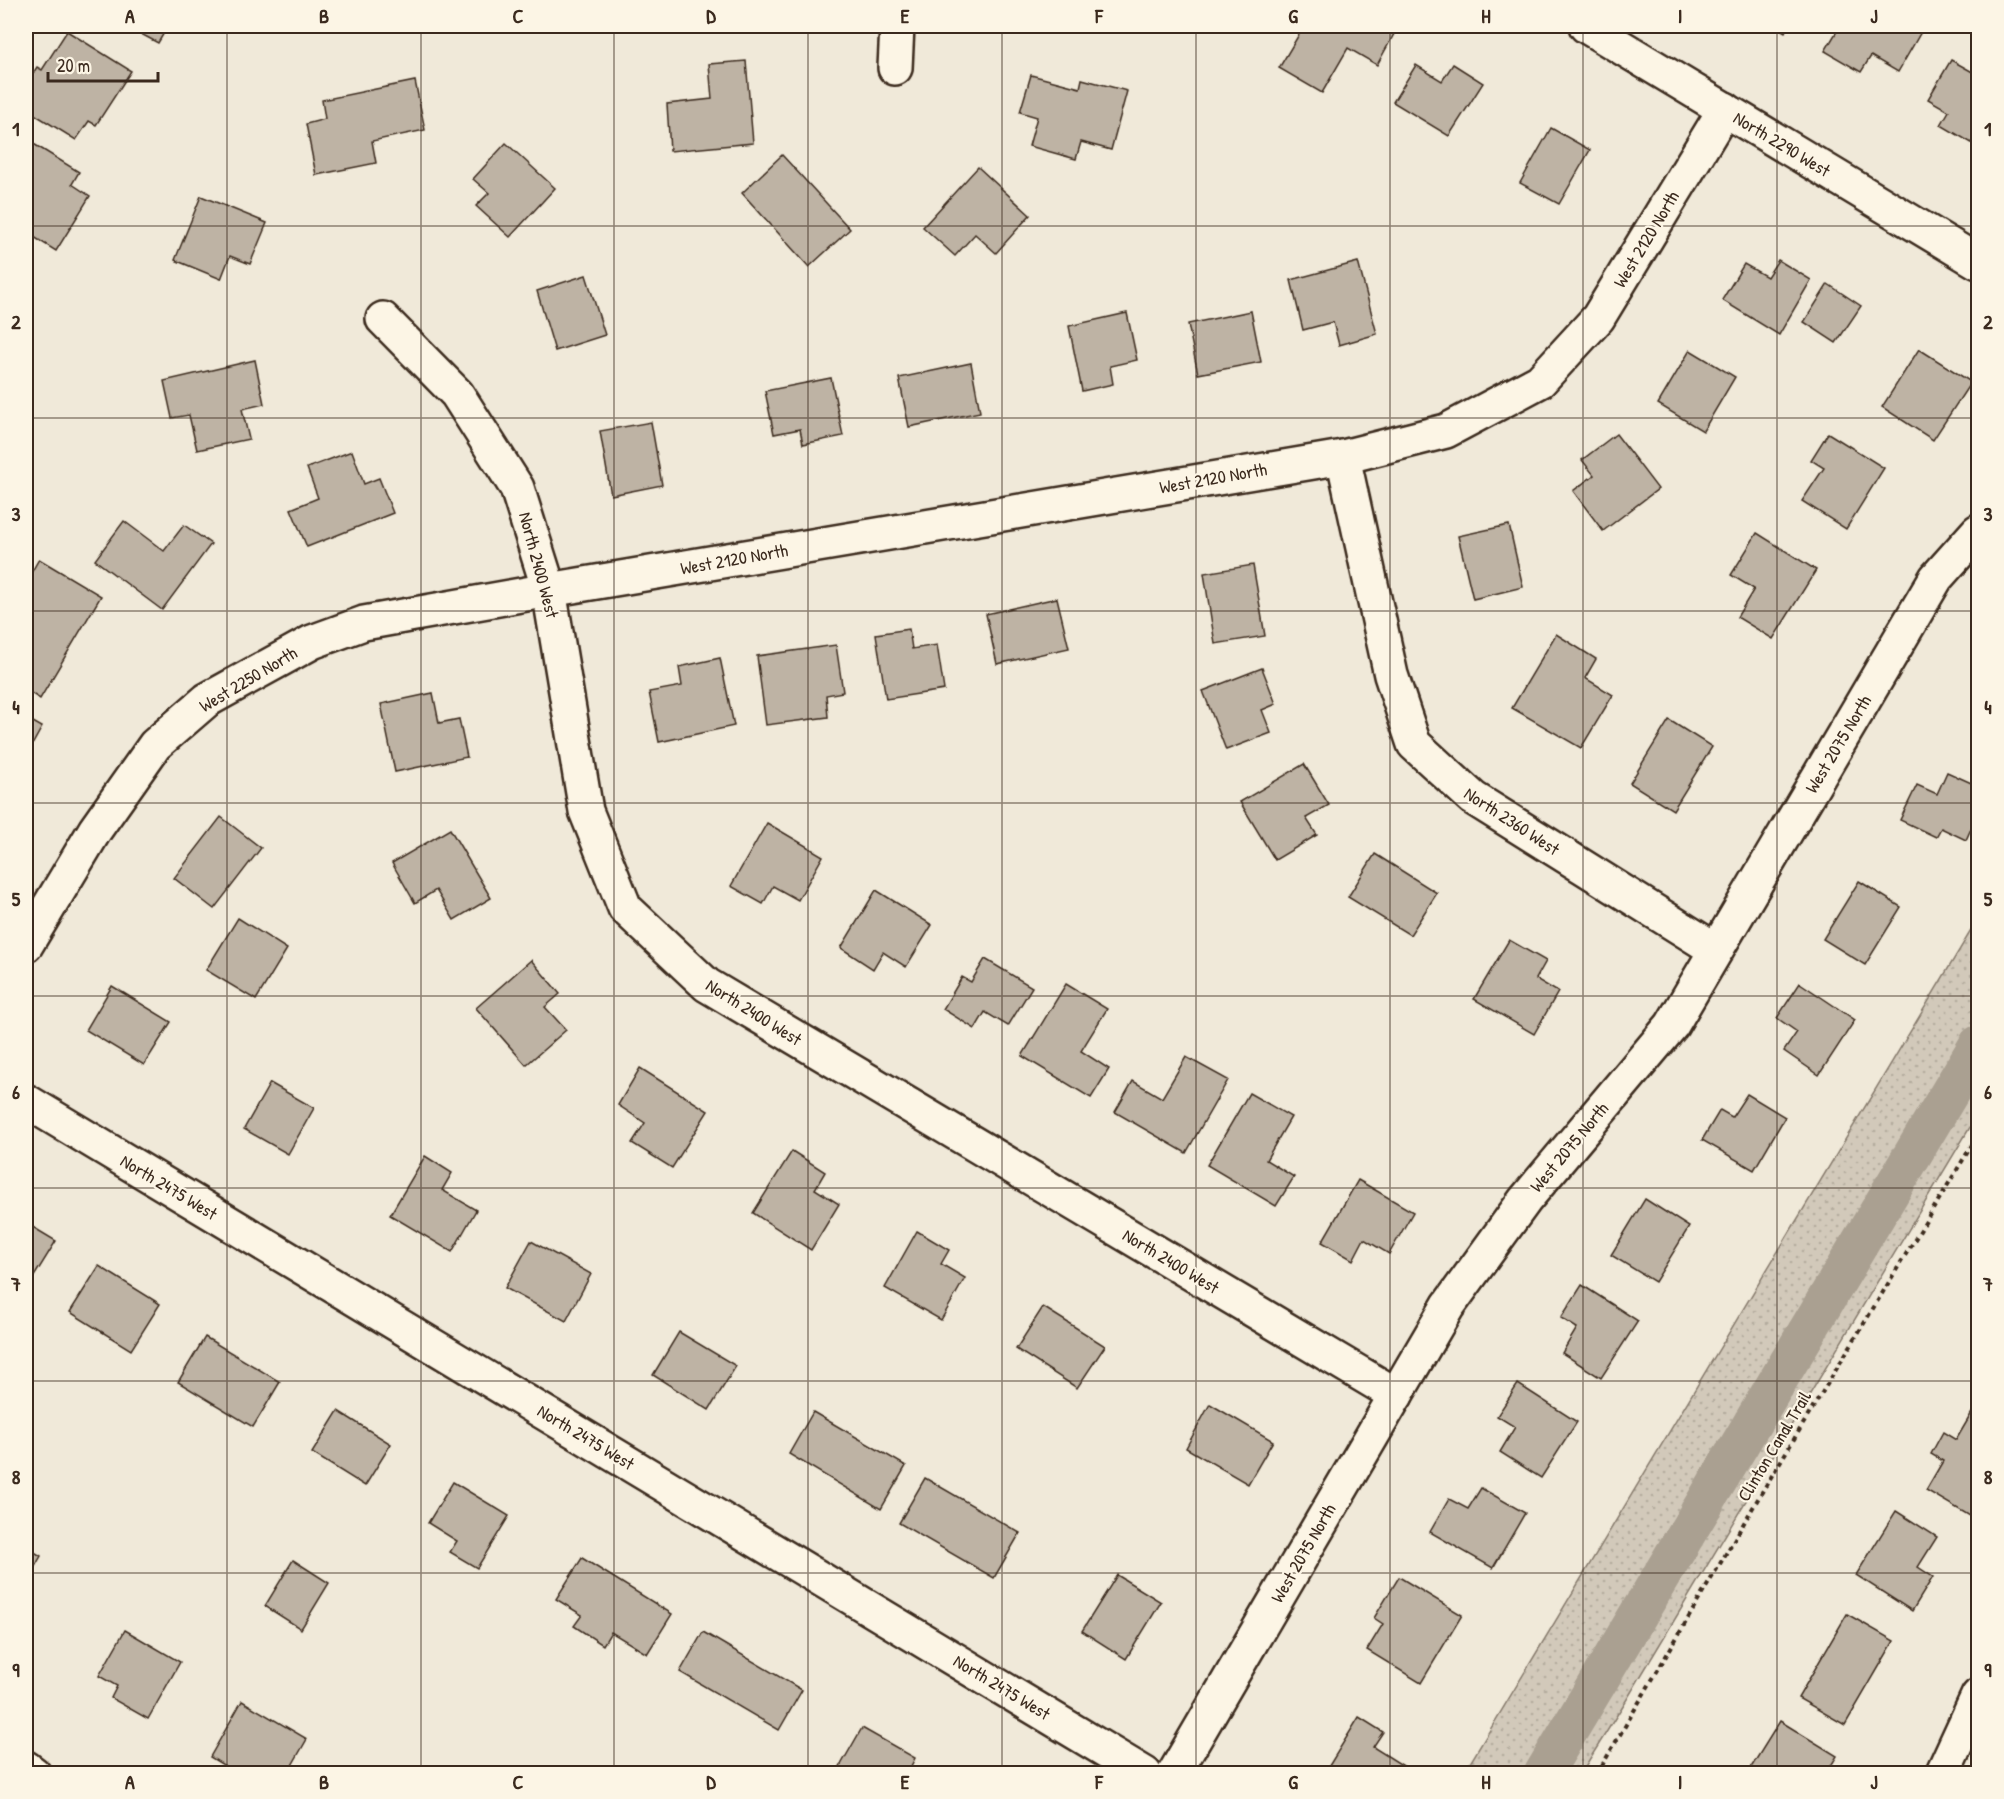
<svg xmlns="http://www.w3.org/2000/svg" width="2004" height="1799" font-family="'Patrick Hand',sans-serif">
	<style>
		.grass { fill: url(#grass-dots); stroke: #867a6c; stroke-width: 1.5 }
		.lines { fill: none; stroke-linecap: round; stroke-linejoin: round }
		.canal { stroke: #aaa091; stroke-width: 39 }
		.building { fill: #beb3a4; stroke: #3b2a1e; stroke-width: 1.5 }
		.street-casing { stroke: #3b2a1e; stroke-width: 38 }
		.path { stroke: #3b2a1e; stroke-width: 4; stroke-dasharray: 4.5 4.5; stroke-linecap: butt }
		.street { stroke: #fcf5e5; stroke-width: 33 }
		.grid { fill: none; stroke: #3b2a1e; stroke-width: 1.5; stroke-opacity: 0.55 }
		.labels { text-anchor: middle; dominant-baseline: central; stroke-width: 4.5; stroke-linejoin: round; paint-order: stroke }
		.street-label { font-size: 18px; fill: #3b2a1e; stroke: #fcf5e5 }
		.neatline { fill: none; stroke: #3b2a1e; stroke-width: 2 }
		.grid-label { font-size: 20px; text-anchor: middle; font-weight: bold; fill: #3b2a1e }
	</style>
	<defs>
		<pattern id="grass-dots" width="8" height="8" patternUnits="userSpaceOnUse" patternTransform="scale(1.5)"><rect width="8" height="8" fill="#d2c9ba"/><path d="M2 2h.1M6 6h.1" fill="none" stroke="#b5ad9f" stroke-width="1.8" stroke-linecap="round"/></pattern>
	</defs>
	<rect width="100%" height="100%" fill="#f0e9d9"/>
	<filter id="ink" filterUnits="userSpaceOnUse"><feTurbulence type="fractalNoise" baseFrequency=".0167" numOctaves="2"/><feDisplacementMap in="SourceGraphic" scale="12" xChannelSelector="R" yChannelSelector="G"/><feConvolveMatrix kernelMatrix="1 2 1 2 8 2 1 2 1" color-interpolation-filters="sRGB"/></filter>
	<g filter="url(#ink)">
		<polygon class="grass" points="1978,919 1978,1114 1627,1699 1581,1773 1464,1773"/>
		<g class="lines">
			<polyline class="canal" points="1543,1774 1978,1045"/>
		</g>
		<g class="building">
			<polygon points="126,26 168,26 158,43"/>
			<polygon points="1304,26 1380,26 1394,34 1377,65 1348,48 1322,93 1279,68"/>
			<polygon points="1775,26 1788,26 1785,32"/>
			<polygon points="1840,26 1914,26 1922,30 1898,72 1871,56 1861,72 1825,51"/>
			<polygon points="67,31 131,71 96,125 89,121 76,140 26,109 26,84 37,67 42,70"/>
			<polygon points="1951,60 1978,75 1978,140 1975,145 1941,125 1949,111 1928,99"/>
			<polygon points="746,61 753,143 670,151 667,104 712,99 709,64"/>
			<polygon points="1453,64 1483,83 1449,136 1393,102 1416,65 1442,81"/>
			<polygon points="1031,75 1080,88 1082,79 1127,91 1111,150 1081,142 1076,159 1029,146 1037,117 1020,112"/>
			<polygon points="415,81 425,130 372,141 376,163 316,175 306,124 325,119 322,100"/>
			<polygon points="1551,128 1590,150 1559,204 1520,183"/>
			<polygon points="32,143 79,172 72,184 90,196 56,251 26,232 26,152"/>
			<polygon points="506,143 555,188 510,237 476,206 489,193 473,179"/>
			<polygon points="782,155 850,229 809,267 742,193"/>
			<polygon points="978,167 1030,215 996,253 975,234 955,256 923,227"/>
			<polygon points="201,196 267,223 250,264 230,256 221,279 175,260"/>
			<polygon points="1778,260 1811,280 1779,335 1722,300 1744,264 1767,277"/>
			<polygon points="1358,262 1377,334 1339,345 1333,322 1303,330 1291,280"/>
			<polygon points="586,275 605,335 555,351 537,291"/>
			<polygon points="1828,284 1861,306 1836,343 1804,322"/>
			<polygon points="1251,311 1261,362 1198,374 1188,324"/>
			<polygon points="1127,313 1137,360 1110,366 1113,384 1082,391 1069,326"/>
			<polygon points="1919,349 1971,382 1933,440 1882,407"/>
			<polygon points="1690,350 1735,377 1703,431 1658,404"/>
			<polygon points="255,360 264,404 242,409 249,439 197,450 189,415 172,418 164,381"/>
			<polygon points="971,363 980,412 909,427 899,378"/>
			<polygon points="831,378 843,436 803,444 800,429 774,434 765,391"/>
			<polygon points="651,422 662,485 611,495 600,431"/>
			<polygon points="1828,433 1884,468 1846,529 1802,501 1824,468 1811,460"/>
			<polygon points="1616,434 1658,489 1603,531 1573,491 1594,475 1582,460"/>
			<polygon points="352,451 364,484 379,478 393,513 307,547 291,509 318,498 307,468"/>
			<polygon points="124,521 164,551 184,525 211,544 162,610 95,560"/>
			<polygon points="1509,525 1523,587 1473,599 1458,536"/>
			<polygon points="1757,533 1816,570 1773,639 1737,617 1754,589 1731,575"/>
			<polygon points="39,559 101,596 40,699 26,690 26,621 30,614 26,612 26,582"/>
			<polygon points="1253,565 1265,636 1215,644 1204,573"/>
			<polygon points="1057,598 1069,648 997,664 986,614"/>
			<polygon points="909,629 912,649 937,645 944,690 886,699 876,634"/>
			<polygon points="1556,634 1596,659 1585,678 1613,695 1581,748 1512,708"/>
			<polygon points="836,645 843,692 826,695 828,717 766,725 757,656"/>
			<polygon points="720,658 734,726 659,742 649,692 682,686 679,667"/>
			<polygon points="1262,668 1276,704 1262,710 1271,733 1226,750 1203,691"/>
			<polygon points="433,693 439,723 459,719 467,757 395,772 381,704"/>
			<polygon points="26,718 42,727 26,756"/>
			<polygon points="1669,720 1712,747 1673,810 1630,783"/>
			<polygon points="1304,764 1329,805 1306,818 1317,835 1275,860 1240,802"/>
			<polygon points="1947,772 1978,786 1978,813 1966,840 1941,828 1936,837 1900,820 1917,785 1937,794"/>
			<polygon points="221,817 261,848 214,909 174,878"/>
			<polygon points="767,823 823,856 798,900 773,886 763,904 731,886"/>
			<polygon points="450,829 491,898 454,920 436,890 415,903 392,863"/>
			<polygon points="1375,854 1437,893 1410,935 1348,897"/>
			<polygon points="1859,881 1901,907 1865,965 1823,939"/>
			<polygon points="876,890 932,925 906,967 883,952 873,969 841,948"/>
			<polygon points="238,918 287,949 256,1000 206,970"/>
			<polygon points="1509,940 1546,961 1536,979 1558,992 1534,1034 1474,999"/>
			<polygon points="985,959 1032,987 1008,1026 985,1012 975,1029 943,1009 962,977 971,982"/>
			<polygon points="531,960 560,994 545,1007 566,1030 526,1065 476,1008"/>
			<polygon points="1800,983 1855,1020 1819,1075 1784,1051 1797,1032 1777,1018"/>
			<polygon points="1066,984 1107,1009 1081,1051 1109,1069 1091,1098 1022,1056"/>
			<polygon points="112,986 171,1022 144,1065 86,1030"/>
			<polygon points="1186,1057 1228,1080 1186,1153 1115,1112 1133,1081 1162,1098"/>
			<polygon points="640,1068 708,1111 672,1168 632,1143 645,1123 618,1105"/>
			<polygon points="270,1083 314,1108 288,1154 244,1129"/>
			<polygon points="1249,1093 1291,1117 1266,1160 1294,1177 1276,1206 1207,1165"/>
			<polygon points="1747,1094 1785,1117 1754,1170 1702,1140 1720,1110 1732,1117"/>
			<polygon points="792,1151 825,1172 815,1189 839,1204 811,1250 753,1213"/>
			<polygon points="425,1156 452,1173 442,1190 476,1210 452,1252 390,1215"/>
			<polygon points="1358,1180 1413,1212 1389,1254 1364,1239 1353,1260 1322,1242"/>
			<polygon points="1645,1199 1689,1227 1655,1282 1611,1255"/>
			<polygon points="26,1223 56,1241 30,1283 26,1280"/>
			<polygon points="917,1231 949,1250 941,1264 965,1278 941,1320 885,1288"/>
			<polygon points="531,1241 591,1274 566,1321 505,1288"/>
			<polygon points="99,1266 160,1304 131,1350 70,1312"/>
			<polygon points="1582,1285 1638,1321 1601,1378 1562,1353 1577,1328 1561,1318"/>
			<polygon points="1043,1307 1105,1346 1077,1388 1016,1349"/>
			<polygon points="679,1332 736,1366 709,1410 653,1375"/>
			<polygon points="205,1337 280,1382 253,1427 178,1382"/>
			<polygon points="1518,1384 1577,1422 1541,1478 1500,1452 1515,1427 1497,1416"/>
			<polygon points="1210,1404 1273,1441 1248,1484 1186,1448"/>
			<polygon points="338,1411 391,1444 365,1486 312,1453"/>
			<polygon points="1973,1411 1978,1415 1978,1502 1970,1516 1926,1490 1943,1461 1931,1454 1943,1432 1956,1440"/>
			<polygon points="813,1412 906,1466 881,1509 789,1454"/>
			<polygon points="925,1478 1020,1533 994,1578 899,1523"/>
			<polygon points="453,1482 509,1516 477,1568 450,1552 457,1541 428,1523"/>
			<polygon points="1481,1488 1525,1513 1493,1568 1430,1532 1449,1499 1468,1509"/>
			<polygon points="1896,1511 1937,1537 1918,1567 1933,1577 1912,1611 1856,1575"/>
			<polygon points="26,1547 41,1556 26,1582"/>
			<polygon points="582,1558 672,1614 647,1654 611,1632 603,1645 574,1626 582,1615 556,1599"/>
			<polygon points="293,1560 329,1583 301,1629 265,1606"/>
			<polygon points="1117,1575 1161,1602 1126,1659 1082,1631"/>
			<polygon points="1399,1577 1462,1615 1421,1683 1367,1650 1383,1624 1374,1618"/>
			<polygon points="1847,1614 1894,1641 1845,1725 1798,1698"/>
			<polygon points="125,1630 180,1662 148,1719 111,1698 117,1686 99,1676"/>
			<polygon points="703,1632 802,1690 779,1730 680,1672"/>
			<polygon points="242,1701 307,1739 287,1774 255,1774 252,1771 250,1774 238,1774 210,1757"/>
			<polygon points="1359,1717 1383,1732 1373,1747 1405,1767 1401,1774 1324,1774"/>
			<polygon points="1780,1721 1837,1756 1826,1774 1747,1774"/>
			<polygon points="862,1728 915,1758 907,1774 843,1774 838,1770"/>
		</g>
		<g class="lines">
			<g class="street-casing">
				<g id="street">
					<polyline points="1586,26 1978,262"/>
					<polyline points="895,68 897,26"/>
					<polyline points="383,319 457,394 517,488 549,590 586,811 625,908 707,985 1396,1395"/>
					<polyline points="1343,457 1391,675 1414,744 1473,798 1716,950"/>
					<polyline points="26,945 95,830 155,745 207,700 312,642 364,623 549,590 1343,457 1446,431 1540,381 1598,318 1725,109"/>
					<polyline points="26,1101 1145,1774"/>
					<polyline points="26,1768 34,1774"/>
					<polyline points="1174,1774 1448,1306 1525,1200 1672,1025 1936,578 1978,531"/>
					<polyline points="1942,1774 1978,1696"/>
				</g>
			</g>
			<polyline class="path" points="1597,1774 1762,1492 1978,1135"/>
			<use href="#street" class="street"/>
		</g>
	</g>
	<path class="grid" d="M227,26V1774M421,26V1774M614,26V1774M808,26V1774M1002,26V1774M1196,26V1774M1390,26V1774M1583,26V1774M1777,26V1774M26,226H1978M26,418H1978M26,611H1978M26,803H1978M26,996H1978M26,1188H1978M26,1381H1978M26,1573H1978"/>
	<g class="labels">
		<g class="street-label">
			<text transform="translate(1782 144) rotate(31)">North 2290 West</text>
			<text transform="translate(1646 239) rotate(-59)">West 2120 North</text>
			<text transform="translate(1213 478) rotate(-10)">West 2120 North</text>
			<text transform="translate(734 559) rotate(-10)">West 2120 North</text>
			<text transform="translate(539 565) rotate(75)">North 2400 West</text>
			<text transform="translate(248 679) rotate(-31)">West 2250 North</text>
			<text transform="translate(1838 744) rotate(-59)">West 2075 North</text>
			<text transform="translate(1512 821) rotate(33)">North 2360 West</text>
			<text transform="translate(754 1012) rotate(32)">North 2400 West</text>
			<text transform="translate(1569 1147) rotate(-50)">West 2075 North</text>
			<text transform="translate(169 1187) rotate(31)">North 2475 West</text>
			<text transform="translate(1171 1261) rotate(31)">North 2400 West</text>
			<text transform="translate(586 1437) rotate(31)">North 2475 West</text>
			<text transform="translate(1774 1446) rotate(-59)">Clinton Canal Trail</text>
			<text transform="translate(1303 1553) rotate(-60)">West 2075 North</text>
			<text transform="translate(1002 1687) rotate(31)">North 2475 West</text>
		</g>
	</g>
	<rect width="2004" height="1799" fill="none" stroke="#fcf5e5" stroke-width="66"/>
	<path d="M48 72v9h110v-9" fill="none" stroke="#3b2a1e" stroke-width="3"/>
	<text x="57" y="72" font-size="18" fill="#3b2a1e" stroke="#fcf5e5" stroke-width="4.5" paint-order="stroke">20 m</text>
	<rect x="33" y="33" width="1938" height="1733" class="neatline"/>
	<g class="grid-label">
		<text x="130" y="23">A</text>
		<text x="324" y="23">B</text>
		<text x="518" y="23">C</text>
		<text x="711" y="23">D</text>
		<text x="905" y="23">E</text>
		<text x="1099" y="23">F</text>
		<text x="1293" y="23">G</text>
		<text x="1486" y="23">H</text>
		<text x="1680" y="23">I</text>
		<text x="1874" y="23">J</text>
		<text x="16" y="136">1</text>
		<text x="1988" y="136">1</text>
		<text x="16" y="329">2</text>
		<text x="1988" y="329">2</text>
		<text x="16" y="521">3</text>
		<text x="1988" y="521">3</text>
		<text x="16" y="714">4</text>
		<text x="1988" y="714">4</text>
		<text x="16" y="906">5</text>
		<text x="1988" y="906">5</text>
		<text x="16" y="1099">6</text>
		<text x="1988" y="1099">6</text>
		<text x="16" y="1291">7</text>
		<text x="1988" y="1291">7</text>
		<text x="16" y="1484">8</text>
		<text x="1988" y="1484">8</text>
		<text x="16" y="1677">9</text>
		<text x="1988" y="1677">9</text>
		<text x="130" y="1789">A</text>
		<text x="324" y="1789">B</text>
		<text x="518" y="1789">C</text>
		<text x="711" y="1789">D</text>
		<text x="905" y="1789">E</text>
		<text x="1099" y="1789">F</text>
		<text x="1293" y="1789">G</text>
		<text x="1486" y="1789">H</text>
		<text x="1680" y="1789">I</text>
		<text x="1874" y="1789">J</text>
	</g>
</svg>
